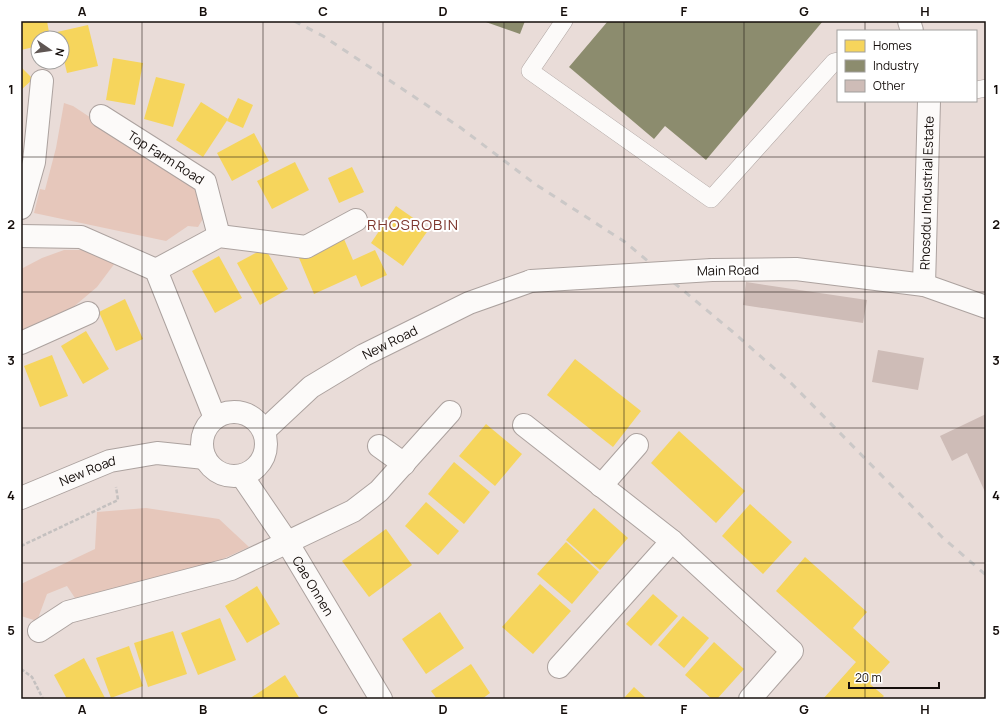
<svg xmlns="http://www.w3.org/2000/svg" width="1007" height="720" font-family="Manrope,sans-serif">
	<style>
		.green { fill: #e6c7bb }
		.homes { fill: #f6d55c }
		.industry { fill: #8c8c6e }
		.building { fill: #cebcb7 }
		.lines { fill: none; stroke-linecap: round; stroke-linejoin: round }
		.service-casing { stroke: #aca29f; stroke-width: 18 }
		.minor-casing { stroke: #aca29f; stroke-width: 24 }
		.secondary-casing { stroke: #aca29f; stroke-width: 24 }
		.path { stroke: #c4c0bf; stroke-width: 2.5; stroke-dasharray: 4 2; stroke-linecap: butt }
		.service { stroke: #fcfaf9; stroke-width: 17 }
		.minor { stroke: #fcfaf9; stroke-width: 22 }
		.secondary { stroke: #fcfaf9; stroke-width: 22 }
		.rail { stroke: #cbc8c7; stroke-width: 3; stroke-dasharray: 7 7; stroke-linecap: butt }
		.secondary-bridge-casing { stroke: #aca29f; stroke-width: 24; stroke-linecap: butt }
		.secondary-bridge { stroke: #fcfaf9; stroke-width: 22 }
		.grid { fill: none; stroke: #150e0b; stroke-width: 1; stroke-opacity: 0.55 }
		.labels { text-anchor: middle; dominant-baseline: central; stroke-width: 4; stroke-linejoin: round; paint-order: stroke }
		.street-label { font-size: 13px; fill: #150e0b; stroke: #fff }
		.quarter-label { font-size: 15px; letter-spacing: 1px; fill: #7e372e; stroke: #fff }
		.neatline { fill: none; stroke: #150e0b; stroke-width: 1.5 }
		.grid-label { font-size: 13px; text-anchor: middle; font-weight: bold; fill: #150e0b }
	</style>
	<rect width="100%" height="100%" fill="#e9dcd8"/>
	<g class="green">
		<polygon points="64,103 73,106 185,180 201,193 204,217 198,227 188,226 166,241 34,213 40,189 45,190 56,148"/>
		<polygon points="64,250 86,250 115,263 97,287 71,309 37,323 21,333 21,269 42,258"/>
		<polygon points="146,508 219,519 249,547 203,568 75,598 67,586 47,594 37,621 21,616 21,584 95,549 97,512"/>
	</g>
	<g class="homes">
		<polygon points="21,21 47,21 50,38 38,38 38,46 21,50"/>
		<polygon points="88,25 98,66 67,73 62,52 62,38 59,38 57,32"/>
		<polygon points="113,58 143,63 135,105 106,100"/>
		<polygon points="21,67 33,79 21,90"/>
		<polygon points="156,77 185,84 173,127 144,119"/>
		<polygon points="238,98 253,105 243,128 227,121"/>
		<polygon points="201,102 228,119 203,157 176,140"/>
		<polygon points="254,133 269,161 232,181 217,153"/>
		<polygon points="295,162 309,190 272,209 257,181"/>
		<polygon points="352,167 364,192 339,203 328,178"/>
		<polygon points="396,206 429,229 403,266 371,243"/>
		<polygon points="344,239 353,260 375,250 387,275 361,287 356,275 314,294 299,258"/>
		<polygon points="265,248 288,289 260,305 237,263"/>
		<polygon points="219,256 242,298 215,313 192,271"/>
		<polygon points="125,299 143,339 116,351 99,312"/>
		<polygon points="86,331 109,369 83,384 61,346"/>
		<polygon points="52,355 68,396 40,407 24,366"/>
		<polygon points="575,359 641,411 613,447 547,395"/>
		<polygon points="486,424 522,454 495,486 459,456"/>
		<polygon points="679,431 745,491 716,523 651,463"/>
		<polygon points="454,462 490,492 464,524 428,494"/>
		<polygon points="426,502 459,531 438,555 405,526"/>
		<polygon points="750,504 792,542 763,574 722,536"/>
		<polygon points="594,508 628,538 600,570 566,540"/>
		<polygon points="386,529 412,565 369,597 342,561"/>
		<polygon points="566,542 599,572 572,604 537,574"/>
		<polygon points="805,557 867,612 853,628 890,662 870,684 884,696 881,699 823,699 856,662 776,591"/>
		<polygon points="540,584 571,611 533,654 502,627"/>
		<polygon points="257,586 280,624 247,643 225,606"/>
		<polygon points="653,594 678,616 651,646 626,624"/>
		<polygon points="440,612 464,648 426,674 402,639"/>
		<polygon points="683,616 709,638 684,668 658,645"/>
		<polygon points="220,618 236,660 198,675 181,633"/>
		<polygon points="173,631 187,674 148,687 134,643"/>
		<polygon points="714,642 744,669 717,699 712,699 685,675"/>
		<polygon points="129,646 143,686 111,698 96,658"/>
		<polygon points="84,658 105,698 103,699 67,699 54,675"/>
		<polygon points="471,664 490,693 482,699 437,699 431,691"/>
		<polygon points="285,675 300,699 249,699"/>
		<polygon points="634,687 647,699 623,699"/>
	</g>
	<g class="industry">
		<polygon points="483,21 525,21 520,34"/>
		<polygon points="608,21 823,21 706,160 665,126 654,139 569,67"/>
	</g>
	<g class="building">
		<polygon points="746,282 867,300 863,323 743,305"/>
		<polygon points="878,350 924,358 918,390 872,382"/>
		<polygon points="986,414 986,494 967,453 952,461 940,436"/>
	</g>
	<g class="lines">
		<g class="service-casing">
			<g id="service">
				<polyline points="564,21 530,71 711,199 834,62 838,61"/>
				<polyline points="976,90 986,88"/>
			</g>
		</g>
		<g class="minor-casing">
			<g id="minor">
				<polyline points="909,21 912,31"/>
				<path id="s1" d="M101,116L205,182L219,236"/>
				<polyline points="21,208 34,162 42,81"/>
				<polyline points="21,236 81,237 156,270 215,418"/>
				<polyline points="156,270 219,236 306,247 356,220"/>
				<path id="s2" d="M924,285L929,101"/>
				<polyline points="21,343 88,313"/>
				<polyline points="524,425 672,541 792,651 750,699"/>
				<polyline points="379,446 404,464"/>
				<path id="s3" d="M242,476L287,542L381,699"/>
				<polyline points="601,486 637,445"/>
				<polyline points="39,631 68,612 231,569 353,511 379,491 450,412"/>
				<polyline points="559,667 672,541"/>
			</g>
		</g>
		<g class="secondary-casing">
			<g id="secondary">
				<polyline points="712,270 796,269 924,285 986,307"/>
				<circle cx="234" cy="444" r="32"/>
				<path id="s4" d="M264,431L311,387L364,355L469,303L531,281"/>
				<path id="s5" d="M21,498L110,461L157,453L205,458"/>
			</g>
		</g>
		<g class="path">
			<polyline points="21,546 118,500 116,487"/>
			<polyline points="21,669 32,677 43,699"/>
		</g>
		<use href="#service" class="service"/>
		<use href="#minor" class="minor"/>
		<use href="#secondary" class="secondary"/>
		<polyline class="rail" points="294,21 323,36 461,128 535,184 625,242 733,332 792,384 942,537 986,575"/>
		<g class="secondary-bridge-casing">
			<polyline id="secondary-bridge" points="531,281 712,270"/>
		</g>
		<use href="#secondary-bridge" class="secondary-bridge"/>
	</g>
	<path class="grid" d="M142,21V699M263,21V699M383,21V699M504,21V699M624,21V699M744,21V699M865,21V31M865,101V699M21,157H986M21,292H986M21,428H986M21,563H986"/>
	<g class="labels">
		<g class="street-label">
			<text stroke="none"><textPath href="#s1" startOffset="77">Top Farm Road</textPath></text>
			<text stroke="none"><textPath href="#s2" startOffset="92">Rhosddu Industrial Estate</textPath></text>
			<text transform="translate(728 270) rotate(-1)">Main Road</text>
			<text stroke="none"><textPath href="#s4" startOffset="155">New Road</textPath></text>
			<text stroke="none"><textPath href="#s5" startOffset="72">New Road</textPath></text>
			<text stroke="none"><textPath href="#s3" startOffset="131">Cae Onnen</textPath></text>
		</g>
		<g class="quarter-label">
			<text x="413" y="224">RHOSROBIN</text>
		</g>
	</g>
	<rect width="1007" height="720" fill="none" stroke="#ffffff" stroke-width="44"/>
	<rect x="837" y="30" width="140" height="72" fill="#ffffff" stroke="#a19f9d"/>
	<rect x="845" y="40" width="20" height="12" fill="#f6d55c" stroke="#a19f9d"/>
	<text x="873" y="50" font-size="12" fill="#150e0b">Homes</text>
	<rect x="845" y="60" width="20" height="12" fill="#8c8c6e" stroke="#a19f9d"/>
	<text x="873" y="70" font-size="12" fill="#150e0b">Industry</text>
	<rect x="845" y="80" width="20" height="12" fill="#cebcb7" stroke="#a19f9d"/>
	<text x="873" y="90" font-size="12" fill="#150e0b">Other</text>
	<g transform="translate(50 50) rotate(103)"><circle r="19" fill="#ffffff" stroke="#a19f9d"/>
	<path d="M0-3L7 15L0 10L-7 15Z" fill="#5f5653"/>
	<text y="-6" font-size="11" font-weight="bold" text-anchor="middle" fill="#150e0b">N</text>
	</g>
	<path d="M849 682v6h90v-6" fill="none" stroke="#150e0b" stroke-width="2"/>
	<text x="855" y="682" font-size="12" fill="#150e0b" stroke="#ffffff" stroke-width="3" paint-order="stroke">20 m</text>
	<rect x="22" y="22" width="963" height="676" class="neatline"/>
	<g class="grid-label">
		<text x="82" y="16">A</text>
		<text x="203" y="16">B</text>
		<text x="323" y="16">C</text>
		<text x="443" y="16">D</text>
		<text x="564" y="16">E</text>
		<text x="684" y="16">F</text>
		<text x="804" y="16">G</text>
		<text x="925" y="16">H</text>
		<text x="11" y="94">1</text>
		<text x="996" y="94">1</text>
		<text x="11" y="229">2</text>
		<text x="996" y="229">2</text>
		<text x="11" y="365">3</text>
		<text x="996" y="365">3</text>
		<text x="11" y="500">4</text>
		<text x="996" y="500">4</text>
		<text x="11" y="635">5</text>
		<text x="996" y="635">5</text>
		<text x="82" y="714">A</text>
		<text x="203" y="714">B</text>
		<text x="323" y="714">C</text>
		<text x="443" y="714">D</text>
		<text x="564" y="714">E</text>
		<text x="684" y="714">F</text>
		<text x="804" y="714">G</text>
		<text x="925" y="714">H</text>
	</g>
</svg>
